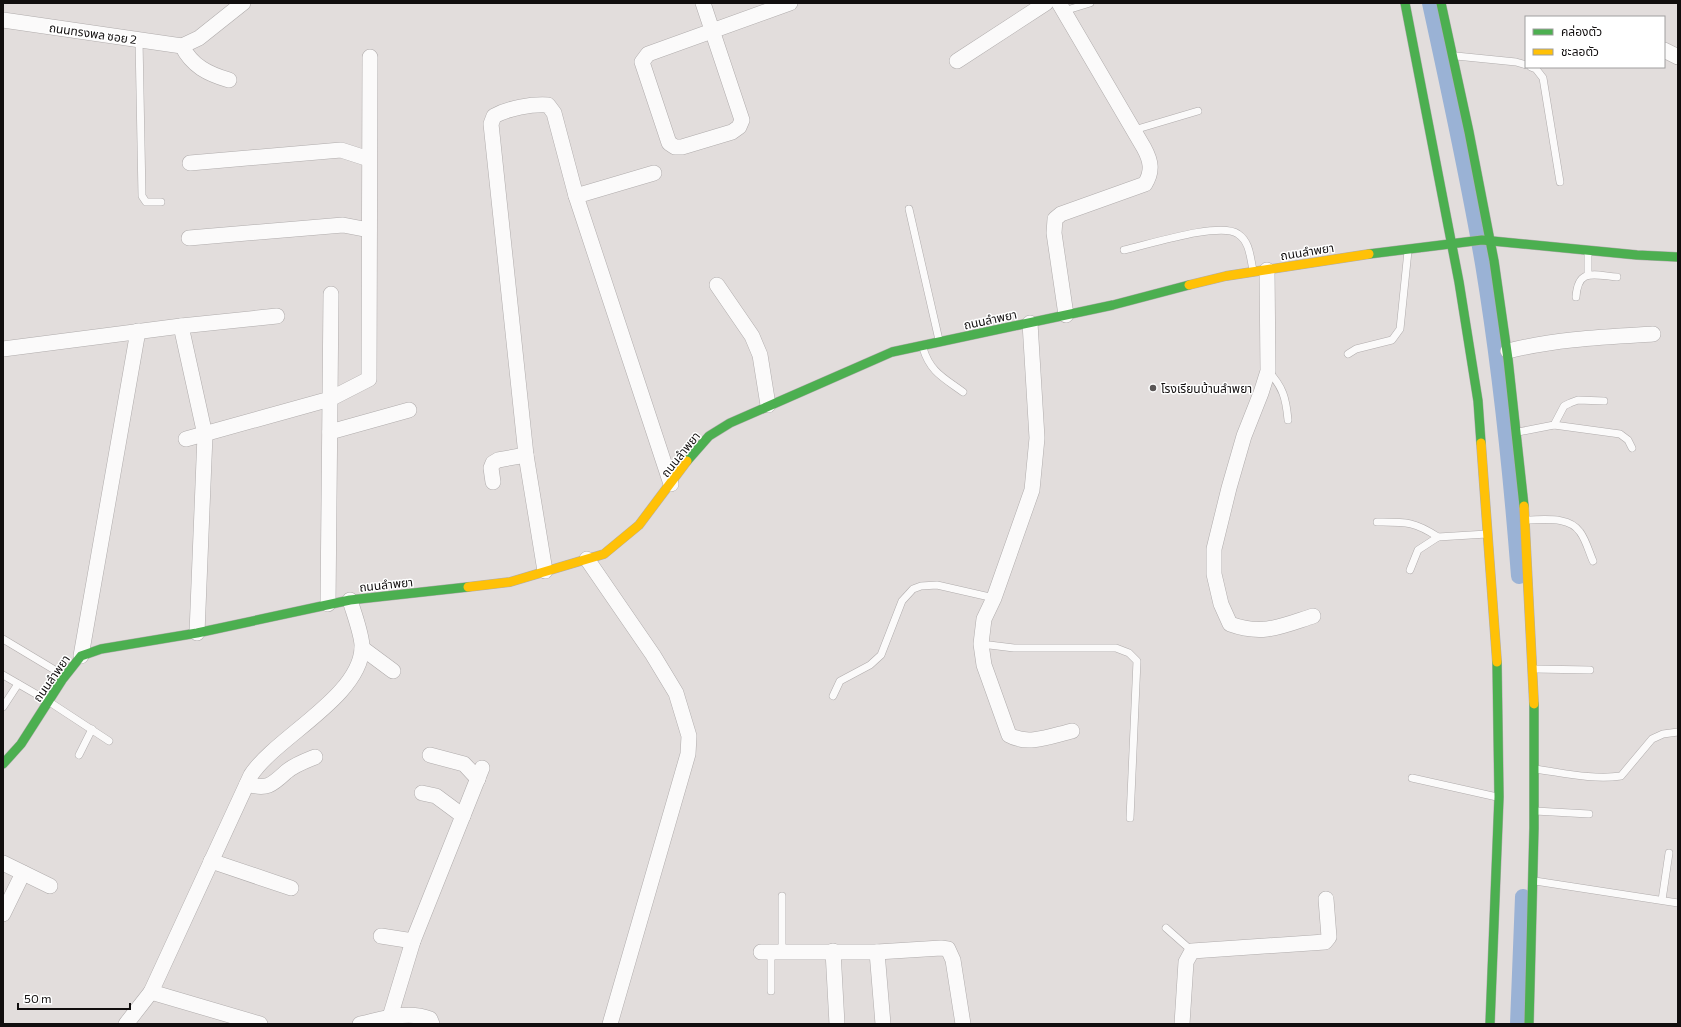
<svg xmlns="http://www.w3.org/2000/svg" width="1681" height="1027" font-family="Commissioner,'Noto Sans Thai',sans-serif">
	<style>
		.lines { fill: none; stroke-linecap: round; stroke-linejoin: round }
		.canal { stroke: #9ab2d5; stroke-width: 16 }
		.lane-casing { stroke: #b0acac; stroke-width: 8 }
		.street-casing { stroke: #b0acac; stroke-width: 16 }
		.fast-casing { stroke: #b0acac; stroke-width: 10 }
		.slow-casing { stroke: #b0acac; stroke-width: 10 }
		.lane { stroke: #fbfafa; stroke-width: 7 }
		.street { stroke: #fbfafa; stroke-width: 15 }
		.fast { stroke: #4caf50; stroke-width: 9 }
		.slow { stroke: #ffc107; stroke-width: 9 }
		.poi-dot { fill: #5a5656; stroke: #fff; stroke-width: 1.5 }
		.labels { text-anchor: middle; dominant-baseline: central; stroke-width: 3; stroke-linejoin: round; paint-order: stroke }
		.street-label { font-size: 12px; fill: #110e0e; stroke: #fff }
		.poi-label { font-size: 12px; fill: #110e0e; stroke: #fff; text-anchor: start }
	</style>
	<rect width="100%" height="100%" fill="#e2dddc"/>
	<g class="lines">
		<g class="canal">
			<path d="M1430,3C1449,90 1468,176 1483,264C1500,367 1511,472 1519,576"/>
			<polyline points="1518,1024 1523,897"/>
		</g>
		<g class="lane-casing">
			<g id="lane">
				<polyline points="1064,11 1090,3"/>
				<polyline points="139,40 142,196 146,202 161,202"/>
				<polyline points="1456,56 1516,62 1526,65"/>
				<polyline points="1531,67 1536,69 1543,78 1560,182"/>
				<polyline points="1134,130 1198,111"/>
				<polyline points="909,209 939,340"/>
				<path d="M1124,250C1147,245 1221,221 1238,234C1250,242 1250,257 1253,270"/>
				<polyline points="1588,275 1588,251"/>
				<path d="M1576,297C1578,268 1593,275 1617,277"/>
				<path d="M923,348C930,372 944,378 963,392"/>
				<polyline points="1348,354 1356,349 1392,340 1400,329 1408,251"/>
				<path d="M1268,371C1283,387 1286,398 1288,420"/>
				<polyline points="1554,425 1620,434 1628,440 1632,448"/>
				<polyline points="1518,432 1554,425 1564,406 1570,403 1578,400 1604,401"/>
				<path d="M1527,520C1544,520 1569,516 1580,532C1586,540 1589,552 1593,561"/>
				<path d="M1377,522C1405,522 1414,521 1438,537"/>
				<polyline points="1410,570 1418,550 1438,537 1487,534"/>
				<polyline points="3,639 63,675"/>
				<polyline points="981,644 1014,648 1116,648 1129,653 1137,661 1130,818"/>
				<polyline points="1535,669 1590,670"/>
				<polyline points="3,675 48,701 109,741"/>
				<polyline points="833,696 840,681 870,665 881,655 902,601 913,589 921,586 937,585 994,598"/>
				<polyline points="3,707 18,684"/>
				<polyline points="79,755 92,729"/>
				<path d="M1535,769C1564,773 1593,780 1621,776L1652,739L1663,734L1678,732"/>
				<polyline points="1412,778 1497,797"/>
				<polyline points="1535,811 1589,814"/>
				<polyline points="1535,881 1678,903"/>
				<polyline points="782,896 782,952"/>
				<polyline points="1662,900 1669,853"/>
				<polyline points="1166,928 1192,951"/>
				<polyline points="771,991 771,952"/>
			</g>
		</g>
		<g class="street-casing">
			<g id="street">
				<polyline points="703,3 742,120 739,127 732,132 682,147 675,147 669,143 642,62 648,54 790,3"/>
				<path d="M1059,3L1144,148C1151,161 1153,171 1145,184L1061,214L1055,219L1054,233L1066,315"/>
				<polyline points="3,20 182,46"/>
				<polyline points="1664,50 1678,57"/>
				<polyline points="957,61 1046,3"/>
				<path d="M229,80C208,74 192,66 182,46L199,38L243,3"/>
				<polyline points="190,163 341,150 369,159"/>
				<polyline points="576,196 654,173"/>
				<polyline points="189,238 343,225 369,230"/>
				<path d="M1267,270L1268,371L1261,393L1244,436L1229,488L1214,549V574L1221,604L1230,624C1263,636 1282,626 1313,616"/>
				<polyline points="717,285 752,336 760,355 768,405"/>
				<path d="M1030,323L1037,438L1032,490L994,598L984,619L981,644L984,665L1009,735C1028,746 1051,736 1072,731"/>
				<polyline points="181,326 205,435 197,633"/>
				<polyline points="3,349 181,326 277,316"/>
				<path d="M1508,351C1555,339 1603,337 1653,334"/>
				<polyline points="330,432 409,410"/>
				<polyline points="186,439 330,399 331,294"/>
				<polyline points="493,482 491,468 493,463 498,460 526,455"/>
				<polyline points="587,559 653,655 676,693 689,736 688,754 610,1024"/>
				<path d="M545,571L526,455L491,124L494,116C509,108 531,104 548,105L554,113L576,196L671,484"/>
				<polyline points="328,604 330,399 369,379 370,57"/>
				<polyline points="362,648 393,671"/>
				<polyline points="81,656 138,331"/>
				<polyline points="430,755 464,764 478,779"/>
				<path d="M247,784C267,790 272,785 286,772C294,765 305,761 315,757"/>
				<polyline points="422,793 436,796 463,816"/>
				<polyline points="211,861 291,888"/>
				<polyline points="3,863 50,886"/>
				<polyline points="3,914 23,873"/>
				<polyline points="381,936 413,941"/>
				<polyline points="833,951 837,1024"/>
				<polyline points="761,952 877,952 941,948 948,949 953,960 963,1024"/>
				<polyline points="877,952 883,1024"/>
				<polyline points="390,1017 413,941 482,768"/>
				<polyline points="126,1024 151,992"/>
				<path d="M260,1024L151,992L251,775C276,737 360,697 362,648C363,637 353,611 350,600"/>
				<path d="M360,1024C383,1019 408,1010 430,1019L432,1024"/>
				<polyline points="1182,1024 1186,962 1192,951 1325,942 1329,937 1326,899"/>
			</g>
		</g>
		<g class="fast-casing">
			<g id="fast">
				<polyline points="1405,3 1459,282 1478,401 1481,443"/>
				<polyline points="1441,3 1469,132 1494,261 1508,359 1524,506"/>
				<polyline points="1369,254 1482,240 1637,255 1678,257"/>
				<polyline points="687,461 709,436 730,423 892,352 1113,305 1189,285"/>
				<polyline points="3,764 21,744 62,680 81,656 101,649 197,633 350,600 468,587"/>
				<polyline points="1490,1024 1499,797 1497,662"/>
				<polyline points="1529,1024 1534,828 1534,704"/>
			</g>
		</g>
		<g class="slow-casing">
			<g id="slow">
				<polyline points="1189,285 1226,276 1369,254"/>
				<polyline points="1481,443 1497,662"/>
				<polyline points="1524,506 1534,704"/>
				<polyline points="468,587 510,582 604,554 639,525 687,461"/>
			</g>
		</g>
		<use href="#lane" class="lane"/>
		<use href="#street" class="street"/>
		<use href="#fast" class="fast"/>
		<use href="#slow" class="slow"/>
	</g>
	<circle class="poi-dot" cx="1153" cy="388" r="4"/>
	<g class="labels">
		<g class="street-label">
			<text transform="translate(93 33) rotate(8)">ถนนทรงพล ซอย 2</text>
			<text transform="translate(1307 251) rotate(-9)">ถนนลำพยา</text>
			<text transform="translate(990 319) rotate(-12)">ถนนลำพยา</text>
			<text transform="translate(680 454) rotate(-51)">ถนนลำพยา</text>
			<text transform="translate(386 584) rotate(-6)">ถนนลำพยา</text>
			<text transform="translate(51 678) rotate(-55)">ถนนลำพยา</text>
		</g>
		<g class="poi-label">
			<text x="1161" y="388">โรงเรียนบ้านลำพยา</text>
		</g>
	</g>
	<rect width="1681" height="1027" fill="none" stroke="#110e0e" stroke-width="8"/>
	<rect x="1525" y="16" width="140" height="52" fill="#ffffff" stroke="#a09f9f"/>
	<rect x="1533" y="29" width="20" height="6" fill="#4caf50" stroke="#a09f9f"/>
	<text x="1561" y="36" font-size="12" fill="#110e0e">คล่องตัว</text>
	<rect x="1533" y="49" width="20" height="6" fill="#ffc107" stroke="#a09f9f"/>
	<text x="1561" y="56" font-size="12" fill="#110e0e">ชะลอตัว</text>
	<path d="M18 1003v6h112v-6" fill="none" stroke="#110e0e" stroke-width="2"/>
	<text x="24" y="1003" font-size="12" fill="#110e0e" stroke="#ffffff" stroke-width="3" paint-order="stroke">50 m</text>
</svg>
